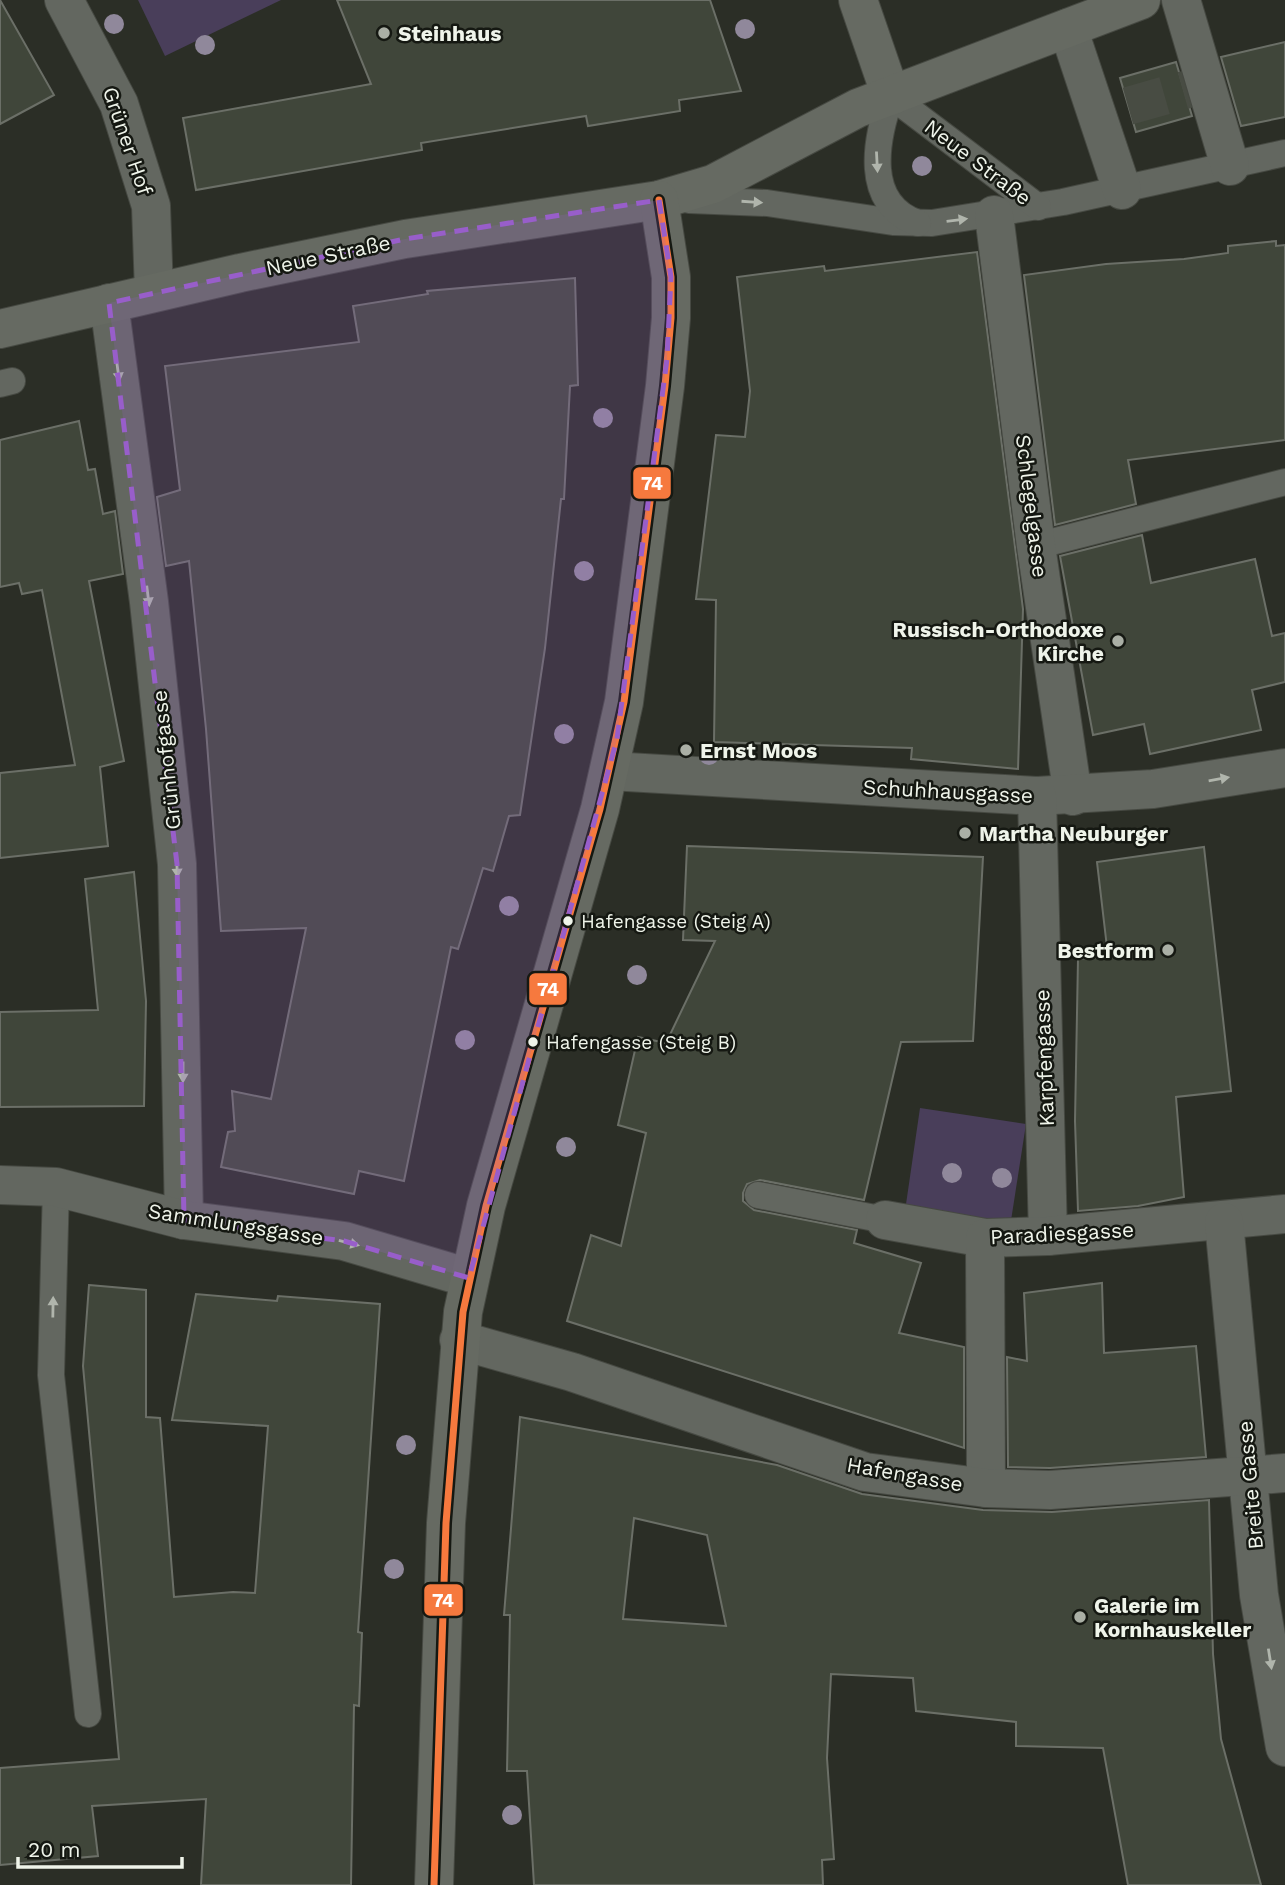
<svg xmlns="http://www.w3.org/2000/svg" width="1285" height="1885" font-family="'Work Sans',sans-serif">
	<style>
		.green { fill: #493e5a }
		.building { fill: #40463a; stroke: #6b6f67; stroke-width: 2; fill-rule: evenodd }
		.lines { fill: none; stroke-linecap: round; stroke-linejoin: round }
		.street-tunnel { stroke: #484c43; stroke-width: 38; stroke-dasharray: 38 19; stroke-linecap: butt }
		.lane-casing { stroke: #464942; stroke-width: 28 }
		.street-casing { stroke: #464942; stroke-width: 40 }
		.secondary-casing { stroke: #464942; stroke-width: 40 }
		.lane { stroke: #636760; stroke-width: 26 }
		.street { stroke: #636760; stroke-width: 38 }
		.secondary { stroke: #666a62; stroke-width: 38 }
		.bus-1-casing { stroke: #151812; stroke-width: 12 }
		.bus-1 { stroke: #f6793e; stroke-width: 7 }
		.tree { fill: #90889b }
		.oneway { fill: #b0b5ac }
		.marked { fill: #985eca; fill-opacity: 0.2; stroke: #985eca; stroke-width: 5; stroke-dasharray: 14 9; stroke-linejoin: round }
		.poi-dot { fill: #aaafa5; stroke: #151812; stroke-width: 2.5 }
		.bus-dot { fill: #eff4ea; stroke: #151812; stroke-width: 2.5 }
		.labels { text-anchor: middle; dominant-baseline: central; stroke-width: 5; stroke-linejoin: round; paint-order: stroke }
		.bus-label { font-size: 19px; fill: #eff4ea; stroke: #151812; text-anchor: start }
		.poi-label { font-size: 21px; font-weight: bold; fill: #eff4ea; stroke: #151812; text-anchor: start }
		.street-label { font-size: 21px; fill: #eff4ea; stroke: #151812 }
		.line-badge { stroke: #151812; stroke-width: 2.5 }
		.badge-label { font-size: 19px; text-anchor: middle; font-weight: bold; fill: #fff }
	</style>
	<rect width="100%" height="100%" fill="#2b2e26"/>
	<g class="green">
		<polygon points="138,0 281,0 165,56"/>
		<polygon points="920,1108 1026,1124 1010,1227 905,1211"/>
	</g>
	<g class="building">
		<polygon points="0,0 54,95 0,124"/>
		<polygon points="337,0 710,0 741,91 679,100 680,111 588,126 586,116 421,143 422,150 196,190 183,118 371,84"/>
		<polygon points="1285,42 1285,117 1241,126 1221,57"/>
		<polygon points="1176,62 1192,116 1136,132 1120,78"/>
		<polygon points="1276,241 1276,246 1285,245 1285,440 1128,460 1136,504 1055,525 1024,275 1106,264 1184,259 1228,253 1228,246"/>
		<polygon points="977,252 1023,609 1018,769 911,759 912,748 714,742 716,600 696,599 716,435 745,437 750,391 737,277 824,266 825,271"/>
		<polygon points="575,278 578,385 570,386 564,499 561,499 545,648 520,815 509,816 493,871 483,868 458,949 451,947 404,1181 359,1171 354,1194 221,1167 228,1132 235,1131 232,1091 271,1099 306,928 221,931 206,729 189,561 166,566 157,497 180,490 165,366 359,342 353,306 428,294 427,291"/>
		<polygon points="79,421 88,470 95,469 103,514 115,511 123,574 89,581 124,761 100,767 108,846 0,858 0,773 75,765 42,590 22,594 19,583 0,587 0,440"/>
		<polygon points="1142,535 1151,583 1255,559 1272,636 1285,633 1285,682 1252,690 1261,730 1150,754 1144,724 1093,735 1060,556"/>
		<polygon points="687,846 983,857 973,1041 901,1042 864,1200 760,1180 747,1184 743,1193 743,1201 754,1210 857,1230 854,1243 921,1263 899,1333 964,1347 964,1448 567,1321 591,1235 621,1246 646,1133 618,1125 638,1037 666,1043 715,941 683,940"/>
		<polygon points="1204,847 1231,1091 1176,1097 1184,1197 1138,1206 1078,1211 1075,1121 1078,959 1108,956 1097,862"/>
		<polygon points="134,872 146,1001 144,1106 0,1107 0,1012 98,1010 85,879"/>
		<polygon points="1102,1283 1104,1353 1196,1346 1206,1457 1050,1468 1008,1467 1007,1357 1027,1361 1024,1293"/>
		<polygon points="89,1285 146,1290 146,1417 160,1418 174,1597 233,1592 255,1593 268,1426 172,1420 196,1294 277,1301 278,1296 380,1304 358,1632 362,1633 359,1706 354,1705 351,1885 201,1885 206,1799 92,1806 98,1856 0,1865 0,1768 119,1759 83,1366"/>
		<path d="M520,1417L777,1465L862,1494L983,1510L1052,1512L1209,1500L1213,1654L1221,1739L1261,1885H1128L1103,1748L1016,1746V1722L916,1711L913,1678L831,1674L827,1758L834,1859L822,1860L823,1885H534L527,1771H507L510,1615H504ZM634,1518L707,1535L726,1626L623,1619Z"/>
	</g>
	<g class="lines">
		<polyline class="street-tunnel" points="1128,106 1188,89"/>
		<g class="lane-casing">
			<g id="lane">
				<polyline points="689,200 767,203 893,222 932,223 1063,202 1285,153"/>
				<path d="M918,223C862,204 876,138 891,96L1038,207"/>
				<polyline points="0,384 12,381"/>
				<polyline points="1036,546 1285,482"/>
				<polyline points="56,1187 51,1375 88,1714"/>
				<polyline points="758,1195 885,1220"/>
			</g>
		</g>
		<g class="street-casing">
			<g id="street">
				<polyline points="64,0 119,104 151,206 154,292"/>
				<polyline points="1181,0 1230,166"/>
				<polyline points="1068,28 1122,190"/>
				<polyline points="994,215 1036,546 1073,796"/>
				<polyline points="109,303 149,602 177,864 184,1220"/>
				<polyline points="610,771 1037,796 1153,789 1285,768"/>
				<polyline points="1037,796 1048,1236"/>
				<polyline points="0,1185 56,1187 184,1220 344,1241 469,1278"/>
				<polyline points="885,1220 985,1238 1048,1236 1285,1214"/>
				<polyline points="1224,1222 1259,1595 1285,1747"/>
				<polyline points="985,1238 986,1488"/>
				<polyline points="459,1340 572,1372 865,1472 986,1488 1050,1490 1285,1473"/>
			</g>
		</g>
		<g class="secondary-casing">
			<g id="secondary">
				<polyline points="858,0 891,96"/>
				<polyline points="0,329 240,273 405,239 659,200 713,184 858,108 1141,0"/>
				<polyline points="434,1885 446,1523 463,1312 486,1206 600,809 624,702 665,386 671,318 671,277 659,200"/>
			</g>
		</g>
		<use href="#lane" class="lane"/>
		<use href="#street" class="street"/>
		<use href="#secondary" class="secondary"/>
		<g class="bus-1-casing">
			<polyline id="bus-1" points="434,1885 446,1523 463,1312 486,1206 600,809 624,702 665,386 671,318 671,277 659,200"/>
		</g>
		<use href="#bus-1" class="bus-1"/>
	</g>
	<g class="tree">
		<circle cx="114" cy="24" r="10"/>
		<circle cx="745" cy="29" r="10"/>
		<circle cx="205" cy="45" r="10"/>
		<circle cx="922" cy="166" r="10"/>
		<circle cx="603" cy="418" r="10"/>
		<circle cx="584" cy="571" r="10"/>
		<circle cx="564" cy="734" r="10"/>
		<circle cx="709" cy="755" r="10"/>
		<circle cx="509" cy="906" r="10"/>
		<circle cx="637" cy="975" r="10"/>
		<circle cx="465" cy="1040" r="10"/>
		<circle cx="566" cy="1147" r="10"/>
		<circle cx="952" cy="1173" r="10"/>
		<circle cx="1002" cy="1178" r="10"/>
		<circle cx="406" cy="1445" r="10"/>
		<circle cx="394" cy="1569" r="10"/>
		<circle cx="512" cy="1815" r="10"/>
	</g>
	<defs><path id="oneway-solid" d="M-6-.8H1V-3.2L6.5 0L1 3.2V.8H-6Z" transform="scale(1.75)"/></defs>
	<g class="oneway">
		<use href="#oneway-solid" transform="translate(877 162) rotate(87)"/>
		<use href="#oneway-solid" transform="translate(752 202) rotate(4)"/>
		<use href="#oneway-solid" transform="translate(957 220) rotate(-7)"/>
		<use href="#oneway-solid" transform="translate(118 371) rotate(82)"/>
		<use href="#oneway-solid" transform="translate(148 596) rotate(83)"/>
		<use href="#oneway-solid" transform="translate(1219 779) rotate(-10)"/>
		<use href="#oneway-solid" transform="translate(177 867) rotate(87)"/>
		<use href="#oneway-solid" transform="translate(183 1072) rotate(90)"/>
		<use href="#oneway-solid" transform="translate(349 1243) rotate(14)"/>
		<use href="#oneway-solid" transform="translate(53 1307) rotate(-89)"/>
		<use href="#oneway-solid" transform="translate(1270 1659) rotate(81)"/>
	</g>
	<path class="marked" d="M659,200L671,277L667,359L617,739L469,1278L344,1241L184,1220L177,864L109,303L405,239Z"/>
	<g class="poi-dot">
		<circle cx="384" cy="33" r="7"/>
		<circle cx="1118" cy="641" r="7"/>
		<circle cx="686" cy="750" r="7"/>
		<circle cx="965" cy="833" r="7"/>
		<circle cx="1168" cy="950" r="7"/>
		<circle cx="1080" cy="1617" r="7"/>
	</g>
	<g class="bus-dot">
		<circle cx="568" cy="921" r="6"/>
		<circle cx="533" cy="1042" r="6"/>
	</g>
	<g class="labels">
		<g class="bus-label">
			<text x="581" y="921">Hafengasse (Steig A)</text>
			<text x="546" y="1042">Hafengasse (Steig B)</text>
		</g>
		<g class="poi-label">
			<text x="398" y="33">Steinhaus</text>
			<text x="1104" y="629" text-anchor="end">Russisch-Orthodoxe<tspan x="1104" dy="24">Kirche</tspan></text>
			<text x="700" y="750">Ernst Moos</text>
			<text x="979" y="833">Martha Neuburger</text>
			<text x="1154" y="950" text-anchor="end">Bestform</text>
			<text x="1094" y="1605">Galerie im<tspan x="1094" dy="24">Kornhauskeller</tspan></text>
		</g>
		<g class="street-label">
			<text transform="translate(128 141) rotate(71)">Grüner Hof</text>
			<text transform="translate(978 162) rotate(37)">Neue Straße</text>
			<text transform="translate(328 255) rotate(-12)">Neue Straße</text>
			<text transform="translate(1032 506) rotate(83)">Schlegelgasse</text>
			<text transform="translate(166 760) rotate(-96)">Grünhofgasse</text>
			<text transform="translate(948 791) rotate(3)">Schuhhausgasse</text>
			<text transform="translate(1044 1058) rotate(-92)">Karpfengasse</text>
			<text transform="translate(236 1224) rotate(9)">Sammlungsgasse</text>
			<text transform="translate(1062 1233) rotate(-3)">Paradiesgasse</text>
			<text transform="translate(905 1474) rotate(10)">Hafengasse</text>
			<text transform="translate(1250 1485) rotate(-95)">Breite Gasse</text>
		</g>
	</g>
	<g class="line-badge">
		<rect x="632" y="466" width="40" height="34" rx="7" fill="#f6793e"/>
		<rect x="528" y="972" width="40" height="34" rx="7" fill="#f6793e"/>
		<rect x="423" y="1583" width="41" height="34" rx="7" fill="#f6793e"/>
	</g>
	<g class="badge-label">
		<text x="652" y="490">74</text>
		<text x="548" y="996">74</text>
		<text x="443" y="1607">74</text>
	</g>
	<path d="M18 1857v10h164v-10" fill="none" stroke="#eff4ea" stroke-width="3.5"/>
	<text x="28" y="1857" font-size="21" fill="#eff4ea" stroke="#151812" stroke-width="5" paint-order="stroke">20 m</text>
</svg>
